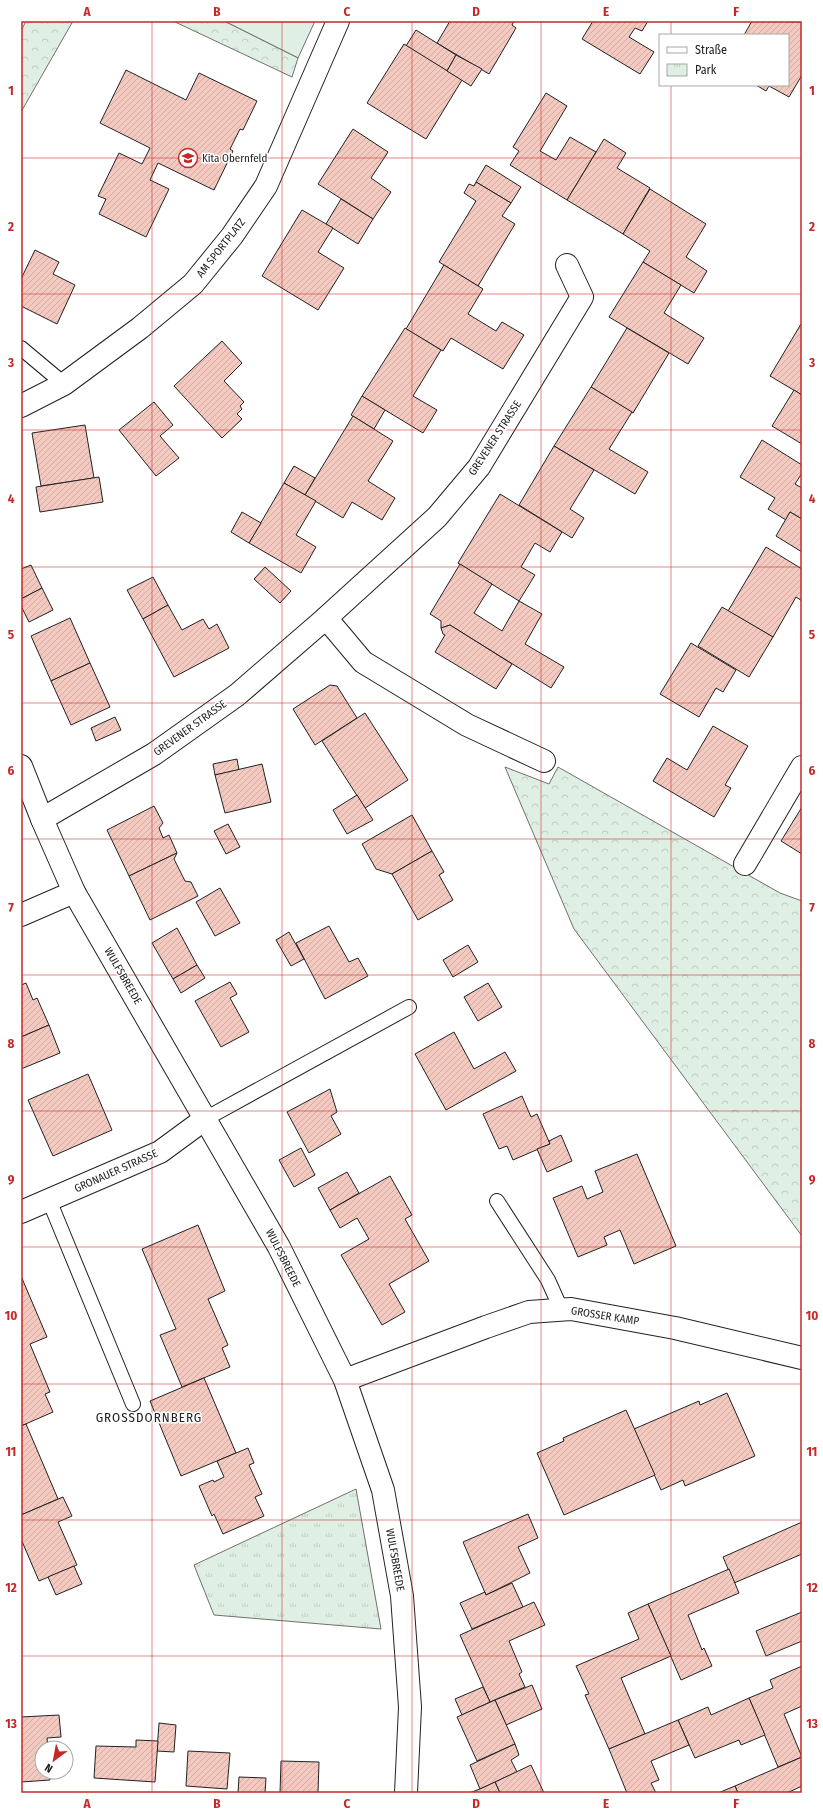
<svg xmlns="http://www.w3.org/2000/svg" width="823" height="1814" font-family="'Fira Sans Condensed',sans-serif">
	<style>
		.grass { fill: #e0efe3; stroke: #6f6f6f }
		.forest { fill: url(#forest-crowns); stroke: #6f6f6f }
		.park { fill: url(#park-tufts); stroke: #6f6f6f }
		.building { fill: url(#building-hatch); stroke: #222 }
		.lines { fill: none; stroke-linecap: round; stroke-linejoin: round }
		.lane-casing { stroke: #222; stroke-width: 16 }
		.street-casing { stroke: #222; stroke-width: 24 }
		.lane { stroke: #fff; stroke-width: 14 }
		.street { stroke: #fff; stroke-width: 22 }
		.grid { fill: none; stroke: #c62828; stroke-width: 1; stroke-opacity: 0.55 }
		.labels { text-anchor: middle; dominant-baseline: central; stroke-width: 3; stroke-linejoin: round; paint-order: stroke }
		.poi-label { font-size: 11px; fill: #222; stroke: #fff; text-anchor: start }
		.street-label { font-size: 11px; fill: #222; stroke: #fff }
		.quarter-label { font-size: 13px; letter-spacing: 1px; fill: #222; stroke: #fff }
		.neatline { fill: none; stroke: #c62828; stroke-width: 1.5 }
		.grid-label { font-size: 13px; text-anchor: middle; font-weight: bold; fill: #c62828 }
	</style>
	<defs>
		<pattern id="forest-crowns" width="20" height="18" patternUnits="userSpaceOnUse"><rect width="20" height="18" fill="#e0efe3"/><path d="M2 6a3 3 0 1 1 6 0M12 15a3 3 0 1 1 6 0" fill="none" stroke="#c0cdc2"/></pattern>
		<pattern id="park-tufts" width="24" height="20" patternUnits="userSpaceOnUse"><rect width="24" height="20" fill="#e0efe3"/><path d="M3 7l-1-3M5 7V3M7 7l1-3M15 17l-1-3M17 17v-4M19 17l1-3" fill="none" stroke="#c0cdc2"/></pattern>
		<pattern id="building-hatch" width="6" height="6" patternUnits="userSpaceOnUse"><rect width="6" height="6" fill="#f3c9c0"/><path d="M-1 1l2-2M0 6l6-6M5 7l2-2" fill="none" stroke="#d0aca5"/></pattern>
	</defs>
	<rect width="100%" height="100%" fill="#fff"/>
	<polygon class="grass" points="224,21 315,21 298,58"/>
	<g class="forest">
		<polygon points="26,21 73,21 21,112 21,31"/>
		<polygon points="173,21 224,21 298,58 292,77"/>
		<polygon points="505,767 549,784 558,767 780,893 802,901 802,1236 574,929"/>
	</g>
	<polygon class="park" points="356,1489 381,1629 214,1615 194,1565"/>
	<g class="building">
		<polygon points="450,21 514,21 512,25 516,28 489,74 437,43"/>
		<polygon points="593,21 648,21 642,31 635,28 629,37 654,52 640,74 582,39"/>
		<polygon points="752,21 802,22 802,75 789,97 769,86 766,91 756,85 788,85 788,35 744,35"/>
		<polygon points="416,30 456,55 447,71 406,46"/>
		<polygon points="404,44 462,80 426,139 367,103"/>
		<polygon points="456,55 482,69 471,86 447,71"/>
		<polygon points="126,70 186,100 199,73 257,101 243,130 240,129 230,149 233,151 214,190 158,163 150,180 169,189 146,237 99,214 106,199 98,196 119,153 142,164 150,148 100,123"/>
		<polygon points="546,93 567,106 540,151 556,160 570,137 596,152 567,200 510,165 519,151 513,147"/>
		<polygon points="353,129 388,152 371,178 391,192 373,219 318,184"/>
		<polygon points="604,139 626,153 617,168 650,188 623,234 567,200"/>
		<polygon points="486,165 521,187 511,203 476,182"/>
		<polygon points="476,182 511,203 502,216 515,224 478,286 439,262 476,201 464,193 469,184 474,186"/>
		<polygon points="650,189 706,224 686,257 707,271 694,293 643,262 650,251 623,234"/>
		<polygon points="341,199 373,219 358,244 326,224"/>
		<polygon points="302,210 333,228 318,252 344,268 318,310 262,276"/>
		<polygon points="35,250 59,262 53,274 75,285 57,324 21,306 21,279"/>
		<polygon points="643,262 681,285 664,313 704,338 688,364 609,317"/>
		<polygon points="444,265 483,289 468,314 496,331 502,322 524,335 503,369 451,338 443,351 406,329"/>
		<polygon points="801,324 802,325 802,395 770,376"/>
		<polygon points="405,328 441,350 413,396 437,410 423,433 362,396"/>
		<polygon points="627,328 669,353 633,413 591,387"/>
		<polygon points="222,341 242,363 224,381 244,402 240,406 242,409 237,414 242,419 222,438 174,386"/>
		<polygon points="591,387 632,412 609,449 648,472 635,494 554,446"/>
		<polygon points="794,390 802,395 802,444 772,426"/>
		<polygon points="362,396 385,410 374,429 351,415"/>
		<polygon points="154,402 173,425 160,436 179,458 156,476 119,430"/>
		<polygon points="353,416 393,441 368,481 395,498 382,520 352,502 343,518 305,495"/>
		<polygon points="85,425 94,478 41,486 32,433"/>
		<polygon points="762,440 802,465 802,473 795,484 802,488 802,519 790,512 786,520 768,509 775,498 740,477"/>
		<polygon points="554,446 594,470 570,509 584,518 572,538 519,505"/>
		<polygon points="294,466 315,478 305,495 284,483"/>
		<polygon points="99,477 103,502 40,512 36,487"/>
		<polygon points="284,483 316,501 296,535 316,547 301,573 249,543"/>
		<polygon points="500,494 562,532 550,552 535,543 521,567 535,575 519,601 458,563"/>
		<polygon points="242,512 261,523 249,543 231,532"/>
		<polygon points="790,512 802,519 802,552 776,536"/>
		<polygon points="766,547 802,569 802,601 796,597 773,637 728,611"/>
		<polygon points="460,564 492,584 474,613 502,631 519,601 542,614 525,644 564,667 551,688 450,625 441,628 441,621 430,614"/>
		<polygon points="31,565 42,588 21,599 21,569"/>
		<polygon points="265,567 291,591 280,603 254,579"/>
		<polygon points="153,577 168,605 143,619 127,590"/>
		<polygon points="42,588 53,610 29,622 21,606 21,599"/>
		<polygon points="168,605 182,630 203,619 209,629 217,624 229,648 174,677 143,619"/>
		<polygon points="722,607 773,637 749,677 698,646"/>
		<polygon points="70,618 90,663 51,681 31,636"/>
		<polygon points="450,625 512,664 496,689 435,652 445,635 443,634 441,628"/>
		<polygon points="691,643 736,670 723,692 716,688 699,717 660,694"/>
		<polygon points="90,663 110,707 71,725 51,681"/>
		<polygon points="330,685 337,686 357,718 315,745 293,709"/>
		<polygon points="365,713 408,780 365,808 322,741"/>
		<polygon points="115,717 121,730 96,741 91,728"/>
		<polygon points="713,726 748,746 725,785 731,788 714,817 653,781 667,758 687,770"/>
		<polygon points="237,759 239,770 215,775 213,764"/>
		<polygon points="262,764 271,802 225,813 215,775"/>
		<polygon points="357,795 373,820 347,834 333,810"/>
		<polygon points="154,806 163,823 159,828 163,838 169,835 177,853 129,876 107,830"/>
		<polygon points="802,807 802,854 781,841"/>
		<polygon points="412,815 432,851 392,874 376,869 362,844"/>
		<polygon points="228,824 240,847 226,854 214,831"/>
		<polygon points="432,851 444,872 439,875 453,900 418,920 392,874"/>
		<polygon points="177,853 174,859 185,881 191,882 198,896 150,920 129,876"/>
		<polygon points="220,888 240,923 215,936 196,902"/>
		<polygon points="329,926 349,962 358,958 368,976 325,999 296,943"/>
		<polygon points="177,928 197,965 173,979 152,943"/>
		<polygon points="289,932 304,959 291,966 276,940"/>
		<polygon points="468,945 478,962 453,977 443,960"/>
		<polygon points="197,965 205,978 181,993 173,979"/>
		<polygon points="230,982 237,994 230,998 249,1032 221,1047 195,1001"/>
		<polygon points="26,983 33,1000 37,998 49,1025 21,1037 21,985"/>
		<polygon points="488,983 502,1007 478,1021 464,997"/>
		<polygon points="49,1025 60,1053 21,1069 21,1037"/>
		<polygon points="454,1032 474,1069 505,1052 516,1071 446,1110 415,1054"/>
		<polygon points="88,1074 112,1130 53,1156 28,1100"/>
		<polygon points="330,1089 337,1112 331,1116 341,1134 309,1153 287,1112"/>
		<polygon points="522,1096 531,1117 537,1114 550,1144 513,1160 507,1146 499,1149 483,1114"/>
		<polygon points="561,1135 572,1161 547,1172 537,1149 550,1144 549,1141"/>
		<polygon points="301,1148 315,1175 294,1187 279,1160"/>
		<polygon points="637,1154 676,1246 634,1264 620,1230 604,1237 607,1245 578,1257 553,1198 582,1186 587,1199 603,1192 595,1171"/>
		<polygon points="347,1172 359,1193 330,1210 318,1188"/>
		<polygon points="390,1176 412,1215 405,1219 429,1261 389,1284 405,1312 382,1325 341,1255 369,1239 357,1218 340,1228 330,1210"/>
		<polygon points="198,1225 225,1291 208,1299 228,1345 222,1348 230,1367 182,1387 160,1335 176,1329 142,1249"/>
		<polygon points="21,1276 47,1337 30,1344 50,1392 45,1394 53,1412 21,1426"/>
		<polygon points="204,1378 236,1453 181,1476 150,1401"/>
		<polygon points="727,1393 755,1456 685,1486 683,1480 661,1490 634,1429 699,1401 700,1405"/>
		<polygon points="626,1410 655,1475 564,1515 537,1453 564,1441 563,1438"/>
		<polygon points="26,1424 58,1499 21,1515 21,1426"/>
		<polygon points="248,1448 254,1463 249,1465 262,1494 255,1497 264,1516 223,1534 214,1514 212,1516 199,1486 213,1480 214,1482 224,1477 217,1461"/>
		<polygon points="63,1497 72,1516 58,1522 77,1565 39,1581 21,1539 21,1515"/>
		<polygon points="528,1514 538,1538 518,1547 530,1573 486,1595 463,1542"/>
		<polygon points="802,1522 802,1554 734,1583 723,1557"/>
		<polygon points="74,1566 82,1584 56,1595 48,1577"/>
		<polygon points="729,1569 739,1593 688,1615 702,1650 704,1648 712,1666 681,1680 648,1604"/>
		<polygon points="512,1583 523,1607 472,1629 460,1603 485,1592 486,1595"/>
		<polygon points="534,1602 545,1625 509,1641 522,1672 519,1674 525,1687 490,1702 460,1635"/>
		<polygon points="648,1604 671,1656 621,1678 645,1734 609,1749 585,1695 589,1694 576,1666 639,1639 628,1613"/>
		<polygon points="802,1612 802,1641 766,1656 756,1631"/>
		<polygon points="802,1666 802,1706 784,1714 802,1757 778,1767 749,1698 773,1688 770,1680"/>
		<polygon points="532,1685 542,1709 506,1725 495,1700"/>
		<polygon points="483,1687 490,1702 462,1715 455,1699"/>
		<polygon points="749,1698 765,1735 741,1745 739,1740 695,1758 678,1720 708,1707 711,1715"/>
		<polygon points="495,1700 515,1744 477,1761 457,1717"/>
		<polygon points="59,1715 61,1737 47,1738 48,1748 42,1748 42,1772 49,1772 50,1780 21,1782 21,1717"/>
		<polygon points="678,1720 689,1745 651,1761 659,1780 651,1783 656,1793 627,1793 609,1749"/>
		<polygon points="159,1723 176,1725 174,1752 157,1751"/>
		<polygon points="136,1740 158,1741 155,1782 94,1778 96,1746 136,1747"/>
		<polygon points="515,1744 519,1755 511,1760 517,1772 480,1789 470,1765"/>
		<polygon points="188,1751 230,1753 227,1789 186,1786"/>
		<polygon points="802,1757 802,1786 787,1793 738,1793 735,1786"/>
		<polygon points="281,1761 319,1762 318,1793 280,1793"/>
		<polygon points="531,1765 544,1793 500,1793 495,1782"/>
		<polygon points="239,1777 266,1778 265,1793 238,1793"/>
		<polygon points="495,1782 500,1793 469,1793 480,1789"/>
		<polygon points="735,1786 738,1793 718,1793"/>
	</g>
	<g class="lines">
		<g class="lane-casing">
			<g id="lane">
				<polyline points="21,348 64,384"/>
				<polyline points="205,1119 409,1007"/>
				<polyline points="49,1200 133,1404"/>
				<polyline points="497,1201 548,1280 561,1309"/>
			</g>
		</g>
		<g class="street-casing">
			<g id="street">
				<polyline points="21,406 64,384 140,328 193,284 232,236 266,186 338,21"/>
				<polyline points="326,618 437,517 479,467 582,297 567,265"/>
				<polyline points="21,766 42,819 74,892 279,1247 345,1380 383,1490 402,1596 410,1707 406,1793"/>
				<polyline points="42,819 154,754 237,695 326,618 363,662 467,725 544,761"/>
				<polyline points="745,864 802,767"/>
				<polyline points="21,915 74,892"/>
				<polyline points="21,1212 160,1152 205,1119"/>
				<polyline points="345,1380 486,1327 529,1312 571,1309 675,1328 802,1358"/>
			</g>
		</g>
		<use href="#lane" class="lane"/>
		<use href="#street" class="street"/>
	</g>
	<path class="grid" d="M152,21V1793M282,21V1793M412,21V1793M541,21V1793M671,21V35M671,85V1793M21,158H802M21,294H802M21,430H802M21,567H802M21,703H802M21,839H802M21,975H802M21,1111H802M21,1247H802M21,1384H802M21,1520H802M21,1656H802"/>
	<defs>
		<g id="school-ring" transform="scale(1)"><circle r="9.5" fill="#fff" stroke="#c62828" stroke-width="1.5"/><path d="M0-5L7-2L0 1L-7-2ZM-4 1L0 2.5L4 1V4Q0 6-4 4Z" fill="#c62828"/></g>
	</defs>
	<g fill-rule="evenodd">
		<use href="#school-ring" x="188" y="158"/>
	</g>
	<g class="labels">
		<g class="poi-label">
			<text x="202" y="158">Kita Obernfeld</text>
		</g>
		<g class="street-label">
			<text transform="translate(221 248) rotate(-52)">AM SPORTPLATZ</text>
			<text transform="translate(495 438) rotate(-57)">GREVENER STRASSE</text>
			<text transform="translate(190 728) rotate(-36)">GREVENER STRASSE</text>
			<text transform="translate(123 976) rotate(60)">WULFSBREEDE</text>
			<text transform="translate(116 1171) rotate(-24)">GRONAUER STRASSE</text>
			<text transform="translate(283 1258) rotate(63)">WULFSBREEDE</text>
			<text transform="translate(605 1316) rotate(9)">GROSSER KAMP</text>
			<text transform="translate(395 1560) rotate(80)">WULFSBREEDE</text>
		</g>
		<g class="quarter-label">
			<text x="149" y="1417">GROSSDORNBERG</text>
		</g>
	</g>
	<rect width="823" height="1814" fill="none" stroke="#ffffff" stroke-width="44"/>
	<rect x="659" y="34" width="130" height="52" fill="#ffffff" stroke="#a7a7a7"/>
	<rect x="667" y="47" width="20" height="6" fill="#ffffff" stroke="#a7a7a7"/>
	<text x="695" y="54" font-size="12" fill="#222222">Straße</text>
	<rect x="667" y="64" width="20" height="12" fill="url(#park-tufts)" stroke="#a7a7a7"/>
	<text x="695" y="74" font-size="12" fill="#222222">Park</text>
	<g transform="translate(54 1760) rotate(212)"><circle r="19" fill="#ffffff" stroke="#a7a7a7"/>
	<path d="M0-3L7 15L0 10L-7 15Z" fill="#c62828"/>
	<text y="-6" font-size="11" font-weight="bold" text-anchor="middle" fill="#222222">N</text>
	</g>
	<rect x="22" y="22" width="779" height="1770" class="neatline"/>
	<g class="grid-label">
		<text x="87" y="16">A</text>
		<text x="217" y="16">B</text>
		<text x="347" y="16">C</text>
		<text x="476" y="16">D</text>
		<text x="606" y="16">E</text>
		<text x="736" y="16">F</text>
		<text x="11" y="95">1</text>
		<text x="812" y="95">1</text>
		<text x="11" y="231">2</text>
		<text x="812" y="231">2</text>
		<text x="11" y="367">3</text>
		<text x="812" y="367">3</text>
		<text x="11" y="503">4</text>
		<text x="812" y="503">4</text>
		<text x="11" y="639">5</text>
		<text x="812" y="639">5</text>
		<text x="11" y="775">6</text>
		<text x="812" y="775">6</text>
		<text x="11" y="912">7</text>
		<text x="812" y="912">7</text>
		<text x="11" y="1048">8</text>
		<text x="812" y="1048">8</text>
		<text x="11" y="1184">9</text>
		<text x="812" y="1184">9</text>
		<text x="11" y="1320">10</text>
		<text x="812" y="1320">10</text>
		<text x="11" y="1456">11</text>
		<text x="812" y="1456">11</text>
		<text x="11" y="1592">12</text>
		<text x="812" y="1592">12</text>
		<text x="11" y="1728">13</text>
		<text x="812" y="1728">13</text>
		<text x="87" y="1808">A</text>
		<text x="217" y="1808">B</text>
		<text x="347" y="1808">C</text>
		<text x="476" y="1808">D</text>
		<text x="606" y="1808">E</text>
		<text x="736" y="1808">F</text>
	</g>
</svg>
